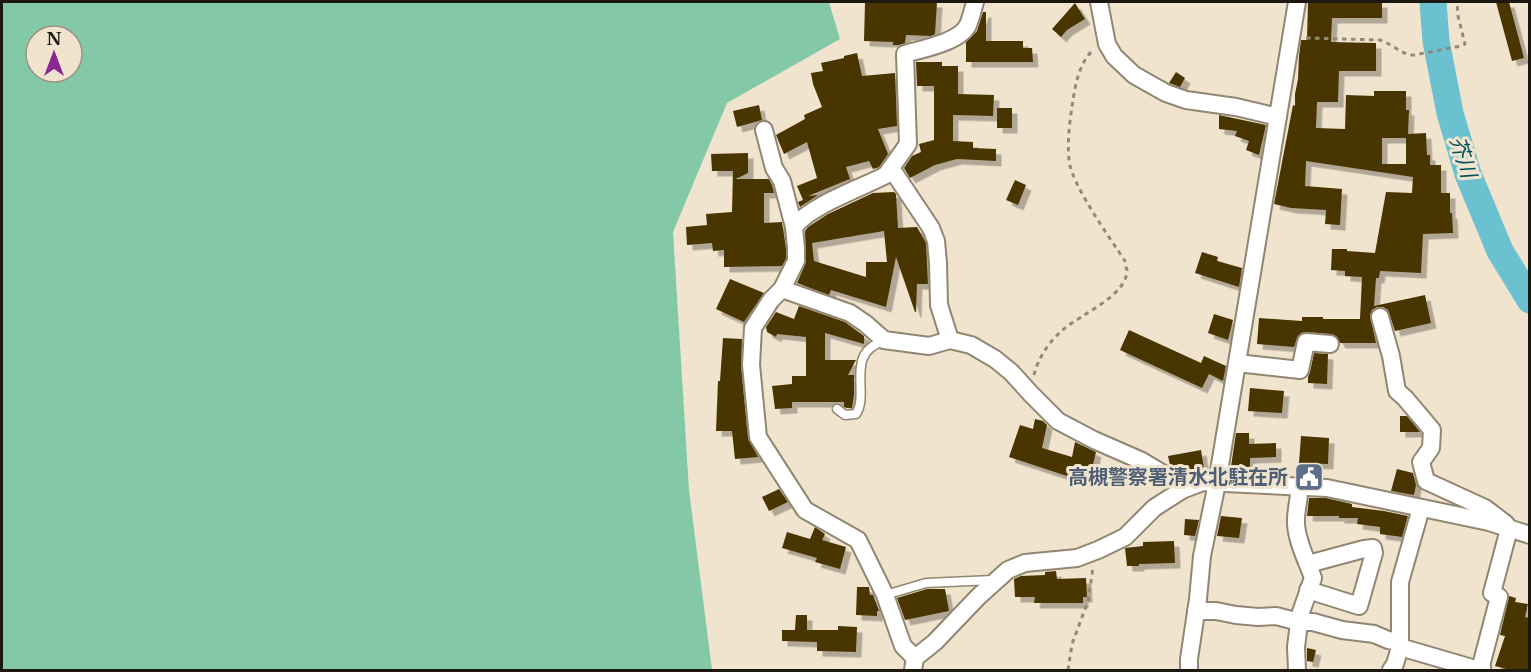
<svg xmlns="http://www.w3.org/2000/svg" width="1531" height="672" font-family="'Libre Baskerville','Noto Sans JP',serif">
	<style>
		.forest { fill: #83c9a8; fill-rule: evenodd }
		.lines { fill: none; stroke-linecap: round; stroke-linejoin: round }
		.river { stroke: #6cc1d1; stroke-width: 27 }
		.building { fill: #4a3402; fill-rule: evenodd; filter: url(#shadow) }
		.service-casing { stroke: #918672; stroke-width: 11 }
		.minor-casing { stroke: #918672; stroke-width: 20 }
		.path { stroke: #928979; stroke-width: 3; stroke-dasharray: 4.5 4.5; stroke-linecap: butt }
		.service { stroke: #fff; stroke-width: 8 }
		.minor { stroke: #fff; stroke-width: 16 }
		.labels { text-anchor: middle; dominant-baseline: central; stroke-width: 6; stroke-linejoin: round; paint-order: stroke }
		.service-label { font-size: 20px; font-weight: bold; fill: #4e5e75; stroke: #f1e4ce; text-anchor: end }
		.water-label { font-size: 21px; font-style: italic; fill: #03525e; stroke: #f1e4ce }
	</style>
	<defs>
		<filter id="shadow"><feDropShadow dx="5.5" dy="5.5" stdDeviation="0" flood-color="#0004"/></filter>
	</defs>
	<rect width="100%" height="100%" fill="#f1e4ce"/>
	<path class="forest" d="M2,2H829L840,39L727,103L673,232L689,490L712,670H2ZM36,36H72V72H36Z"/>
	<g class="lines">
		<polyline class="river" points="1433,2 1436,41 1450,113 1468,174 1500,251 1530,300"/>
	</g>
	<g class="building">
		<polygon points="865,2 937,2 935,34 931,36 906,35 905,43 899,45 893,45 893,42 864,41"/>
		<path d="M1308,2H1382V18H1332L1331,42L1376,43V71H1339L1338,102H1317L1316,128L1345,129L1346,95L1374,96V91H1406V110H1409L1408,134L1426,133L1427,155H1430V165H1441V193H1450V213H1452L1453,233L1423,234L1421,273L1380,271L1379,278H1376L1374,306L1425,295L1431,323L1395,331L1388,310L1383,307H1377L1372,310L1370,315L1376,343H1340L1336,336L1331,334L1307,332L1301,333L1298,336L1294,347L1257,344L1259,318L1302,321V317H1323V319H1360L1362,277L1345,276V271L1331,270L1332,249H1347V251L1375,253L1386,192L1412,193L1413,177L1306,161L1305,186L1342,189L1340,225L1325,224L1326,210L1291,208L1274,204L1293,105L1295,106V94L1298,79L1299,56L1301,40H1307ZM1382,138H1406V164H1382Z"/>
		<polygon points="1496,2 1509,2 1524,58 1512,61"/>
		<polygon points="1075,3 1085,19 1067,30 1061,37 1052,29"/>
		<polygon points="983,12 986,12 986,41 1023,41 1023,48 1032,48 1033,62 966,62 966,42 977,31"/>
		<polygon points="857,53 862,76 895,73 897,126 878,129 888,154 879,167 873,169 869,161 846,167 850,179 808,196 818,195 800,207 798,202 803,200 797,186 817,178 807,142 784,154 776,135 805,119 804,115 822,107 813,84 811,73 823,71 821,63 844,58 844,56"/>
		<polygon points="916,62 942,62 942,66 958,66 958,94 994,95 993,116 953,115 953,141 973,142 973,148 996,149 996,161 957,159 935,165 910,178 904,168 912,156 921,152 919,144 934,140 934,86 917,86"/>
		<polygon points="1176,72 1185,78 1180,87 1169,83"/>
		<polygon points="759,105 762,120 737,127 733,111"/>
		<rect x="997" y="108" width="15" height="20"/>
		<polygon points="1219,115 1266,125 1259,155 1246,150 1249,141 1235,136 1237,131 1219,129"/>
		<polygon points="748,153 748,173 736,179 769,179 772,185 774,193 764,193 764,223 782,222 786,249 786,259 782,266 724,267 724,250 713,251 712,243 687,245 686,227 707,225 706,214 732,212 733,171 712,171 711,154"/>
		<polygon points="1015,180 1026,185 1018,205 1006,200"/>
		<path d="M894,192L896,194L898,228L917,227L926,243L928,284H917L916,312H915L896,257L886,307L831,290L829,295L797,283L806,262L805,231L808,227L828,214L873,193ZM884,231L887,262H866V277L814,261L812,243Z"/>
		<polygon points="1202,252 1218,257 1217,261 1242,268 1239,287 1195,273"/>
		<polygon points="730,279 764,293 744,322 716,309"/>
		<polygon points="799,306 845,322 864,336 864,344 825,333 825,360 856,360 848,375 854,375 854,395 852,408 847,408 844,407 844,402 792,402 792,408 775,409 772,386 792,384 792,376 806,376 806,337 777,334 776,337 767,332 766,327 776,312 794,319"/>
		<polygon points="1214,314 1233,320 1228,340 1208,333"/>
		<polygon points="1129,330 1201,363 1204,356 1226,366 1223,381 1209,374 1202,388 1120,350"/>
		<polygon points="723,338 742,339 741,366 748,438 758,457 735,459 732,431 716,431 718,381 720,381"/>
		<polygon points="1314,353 1328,354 1327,384 1308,383 1308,377 1310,372"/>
		<polygon points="1250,388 1284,391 1282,413 1248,411"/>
		<polygon points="1400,416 1407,416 1420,432 1400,432"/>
		<polygon points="1035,419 1043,421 1047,425 1042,448 1072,457 1075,442 1096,452 1089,481 1067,476 1009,457 1020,425 1033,429"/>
		<polygon points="1236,433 1249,433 1249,444 1276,443 1276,457 1250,458 1250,474 1230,473"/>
		<polygon points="1301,436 1329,438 1328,464 1299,463"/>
		<polygon points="1201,450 1204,469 1182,473 1181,467 1175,468 1170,465 1168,456"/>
		<polygon points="1397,469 1413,473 1416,485 1414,495 1391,491"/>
		<polygon points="779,489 788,502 769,511 762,497"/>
		<polygon points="1309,498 1326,498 1352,504 1352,507 1384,511 1408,516 1402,537 1380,534 1380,527 1357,524 1358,518 1339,518 1339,516 1307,516"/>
		<polygon points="1221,516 1242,518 1239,538 1217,536"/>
		<polygon points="1185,519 1199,520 1195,536 1184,535"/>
		<polygon points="815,527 825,534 822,540 846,547 840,569 815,562 817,558 782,548 787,532 810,539"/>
		<polygon points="1174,541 1175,563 1139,564 1139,566 1127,566 1125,548 1143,546 1143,542"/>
		<polygon points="1056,571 1057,579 1086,578 1087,597 1083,597 1083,603 1034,603 1035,597 1015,597 1014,579 1021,576 1045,575 1045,572"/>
		<polygon points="857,587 869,587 870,595 873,595 879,611 877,611 877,616 856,615"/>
		<polygon points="927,589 945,589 949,611 905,620 897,598"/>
		<polygon points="1509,596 1516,598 1515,602 1528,604 1525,617 1530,618 1530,670 1510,670 1495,666 1505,636 1500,635"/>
		<polygon points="796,615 807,615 807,630 838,630 838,626 857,627 856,652 817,651 817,642 782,641 782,630 795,630"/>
		<polygon points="1307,648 1316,650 1313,662 1307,661"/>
	</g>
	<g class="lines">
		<g class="service-casing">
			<g id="service">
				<path d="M837,409L845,415L856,414C870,393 844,353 884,341"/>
				<polyline points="885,595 926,583 993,580"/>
			</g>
		</g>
		<g class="minor-casing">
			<g id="minor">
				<polyline points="1099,2 1107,44 1114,56 1134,75 1166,93 1186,100 1236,107 1278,117"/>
				<polyline points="764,130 774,168 782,181 794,227 796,248 796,261 782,289 771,300 753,328 751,365 758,437 805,510 858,540 885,595 903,646 915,658"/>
				<path d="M794,227C809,206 861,188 886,175L891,168"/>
				<polyline points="782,289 850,313 866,324 884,340 929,346 950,340 971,345 995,359 1011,372 1031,394 1058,421 1094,440 1142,461 1172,479 1182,490"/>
				<polyline points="1380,317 1391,356 1397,391 1405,398 1432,430 1431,448 1421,462 1426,481 1485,508 1506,524"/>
				<path d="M950,340L939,305L938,263L936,241L931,228L891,168L908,144L905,54C922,49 960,42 968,25C971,18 973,9 975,2"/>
				<polyline points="1237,363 1300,370 1306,342 1330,344"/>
				<polyline points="1308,564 1364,549 1373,548 1374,553 1359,606 1308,590"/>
				<polyline points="1196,611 1216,611 1236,615 1258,617 1276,616 1299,622 1313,622 1342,630 1374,634 1388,640 1400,642"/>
				<polyline points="1400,647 1479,670"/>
				<polyline points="913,670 915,658 935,642 979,596 1008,570 1025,563 1077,558 1098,550 1125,537 1154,508 1182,490 1203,482 1327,488 1489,522 1530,535"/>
				<polyline points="1189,670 1189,659 1198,599 1202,556 1217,483 1297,2"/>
				<path d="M1297,670L1296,647L1300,615L1313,578C1307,561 1297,542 1296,524C1295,512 1300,499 1299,486"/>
				<polyline points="1391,670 1395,664 1400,647 1400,582 1421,508"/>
				<polyline points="1482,670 1482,662 1499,597 1492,593 1509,529"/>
			</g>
		</g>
		<g class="path">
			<path d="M1306,38L1380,40C1392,44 1402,55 1414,55L1461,46L1465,44L1458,16L1457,2"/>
			<path d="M1034,375C1038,358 1050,340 1064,329C1081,314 1127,296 1127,270C1126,267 1125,264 1125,261C1110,238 1071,184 1069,160C1067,140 1070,119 1073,100C1076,81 1080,62 1094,49"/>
			<polyline points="1068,670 1072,644 1088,601 1093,568"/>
		</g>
		<use href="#service" class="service"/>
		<use href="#minor" class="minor"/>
	</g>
	<defs>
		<g id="civic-square" transform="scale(1.5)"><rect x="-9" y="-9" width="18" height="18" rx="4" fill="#5c6f8a" stroke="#f1e4ce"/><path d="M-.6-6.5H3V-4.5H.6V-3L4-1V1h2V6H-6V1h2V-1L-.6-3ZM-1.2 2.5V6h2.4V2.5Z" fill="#fff"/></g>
	</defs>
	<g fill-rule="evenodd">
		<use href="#civic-square" x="1309" y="477"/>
	</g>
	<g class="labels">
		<g class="service-label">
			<text x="1288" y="477">高槻警察署清水北駐在所</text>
		</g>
		<g class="water-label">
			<text transform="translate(1463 157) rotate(72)">芥川</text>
		</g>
	</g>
	<rect width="1531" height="672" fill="none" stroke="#1c170f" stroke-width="6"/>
	<g transform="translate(54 54)"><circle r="28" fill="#f1e4ce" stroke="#9c9282" stroke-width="1.5"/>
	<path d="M0-4.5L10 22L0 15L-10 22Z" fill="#882892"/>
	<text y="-9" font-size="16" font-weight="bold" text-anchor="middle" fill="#1c170f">N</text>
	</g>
</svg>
